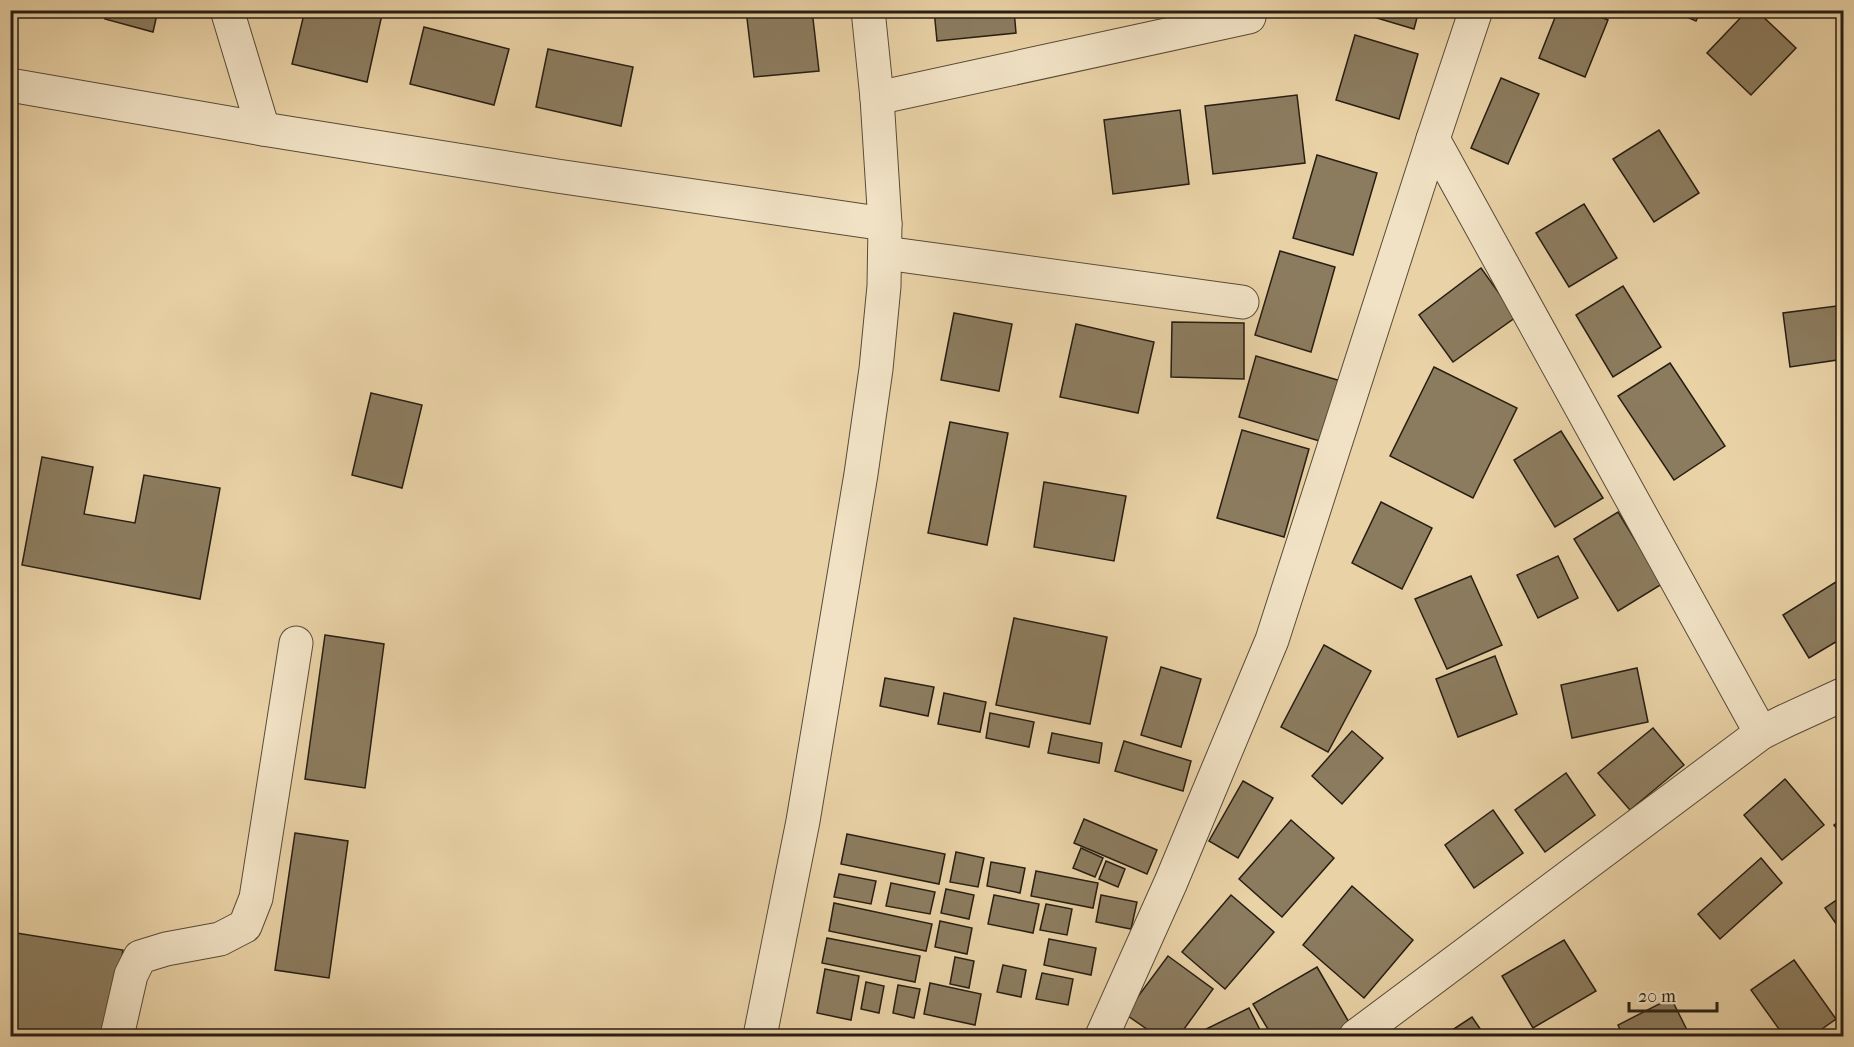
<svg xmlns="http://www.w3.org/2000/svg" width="1854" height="1047" font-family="'IM FELL French Canon',serif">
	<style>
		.building { fill: #8c7c5f; stroke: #271e13; stroke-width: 1.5 }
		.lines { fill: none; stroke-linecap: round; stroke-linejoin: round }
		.minor-casing { stroke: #584b38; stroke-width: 35 }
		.minor { stroke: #f1e2c5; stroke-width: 33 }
	</style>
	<rect width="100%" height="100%" fill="#e9d2a6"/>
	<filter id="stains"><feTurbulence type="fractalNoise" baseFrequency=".00333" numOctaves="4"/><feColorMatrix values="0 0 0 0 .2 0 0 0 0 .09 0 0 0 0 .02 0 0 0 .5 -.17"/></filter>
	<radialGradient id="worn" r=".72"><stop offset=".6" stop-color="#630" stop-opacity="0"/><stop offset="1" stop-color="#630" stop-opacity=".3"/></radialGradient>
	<g class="building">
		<polygon points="68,10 95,10 93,17"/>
		<polygon points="107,10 158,10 153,32 105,19"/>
		<polygon points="305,10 383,10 367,82 292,64"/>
		<polygon points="746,10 812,10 819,71 754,77"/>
		<polygon points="934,10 1014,10 1016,33 937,41"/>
		<polygon points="1071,10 1097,10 1072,16"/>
		<polygon points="1361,10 1419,10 1414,29 1360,13"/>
		<polygon points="1558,10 1585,10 1608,20 1585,77 1539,58"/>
		<polygon points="1671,10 1701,10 1696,21"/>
		<polygon points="1748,10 1756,10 1796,48 1751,95 1707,53"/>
		<polygon points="424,27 509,49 494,105 410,84"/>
		<polygon points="1355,35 1418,54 1399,119 1336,100"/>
		<polygon points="548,49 633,67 621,126 536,107"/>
		<polygon points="1501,78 1539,94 1508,164 1471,148"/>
		<polygon points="1297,95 1305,163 1213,174 1205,106"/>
		<polygon points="1180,110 1189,184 1113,194 1104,120"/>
		<polygon points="1659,130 1699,193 1654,222 1613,159"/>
		<polygon points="1317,155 1377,173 1353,255 1293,238"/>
		<polygon points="1584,204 1617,258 1569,287 1536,233"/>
		<polygon points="1280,251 1335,267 1311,352 1255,335"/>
		<polygon points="1481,268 1516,317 1453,362 1419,315"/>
		<polygon points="1623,286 1661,347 1613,377 1576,315"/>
		<polygon points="1844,305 1844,359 1790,367 1783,313"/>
		<polygon points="954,313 1012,324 999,391 941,380"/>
		<polygon points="1172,322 1244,323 1244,379 1171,377"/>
		<polygon points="1076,324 1154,342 1138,413 1060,397"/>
		<polygon points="1256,356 1341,381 1323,442 1239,417"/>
		<polygon points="1670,363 1725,446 1674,480 1618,396"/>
		<polygon points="1434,367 1517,408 1473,498 1390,456"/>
		<polygon points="371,393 422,405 402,488 352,475"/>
		<polygon points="950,422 1008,433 987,545 928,533"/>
		<polygon points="1242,430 1309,449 1284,537 1217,518"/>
		<polygon points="1561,431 1603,498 1555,527 1514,460"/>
		<polygon points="42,457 93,467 84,514 135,523 144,475 220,488 200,599 22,565"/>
		<polygon points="1044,482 1126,496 1114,561 1034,547"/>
		<polygon points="1381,502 1432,528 1402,589 1352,563"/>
		<polygon points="1618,512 1662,584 1618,611 1574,539"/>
		<polygon points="1558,556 1578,598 1538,618 1517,575"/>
		<polygon points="1471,576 1502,645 1447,669 1415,599"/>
		<polygon points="1839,580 1844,588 1844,637 1809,658 1783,615"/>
		<polygon points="1014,618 1107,637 1090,724 996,705"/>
		<polygon points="325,635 384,644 365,788 305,779"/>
		<polygon points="1324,645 1371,671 1328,752 1281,727"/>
		<polygon points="1495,656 1517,714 1458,737 1436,679"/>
		<polygon points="1161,667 1201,679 1181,747 1141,735"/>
		<polygon points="1637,668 1648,722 1572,738 1561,685"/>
		<polygon points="885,678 934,687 928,716 880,706"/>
		<polygon points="944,693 986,702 980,732 938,724"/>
		<polygon points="990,713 1034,722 1029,747 986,738"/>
		<polygon points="1653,728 1684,765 1630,810 1598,773"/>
		<polygon points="1352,731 1383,758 1342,804 1312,776"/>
		<polygon points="1052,733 1102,743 1099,763 1048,753"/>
		<polygon points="1124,741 1191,761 1183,791 1115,771"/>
		<polygon points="1566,773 1595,815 1545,852 1515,810"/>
		<polygon points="1785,779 1824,825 1782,860 1744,815"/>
		<polygon points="1243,781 1273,798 1238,858 1209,841"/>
		<polygon points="1493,810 1523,853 1474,888 1445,845"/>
		<polygon points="1844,817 1844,837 1834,825"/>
		<polygon points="1084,819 1157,850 1147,874 1074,843"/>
		<polygon points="1291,820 1334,858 1282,917 1239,879"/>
		<polygon points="295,833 348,841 329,978 275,970"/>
		<polygon points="847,834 945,854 939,884 841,864"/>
		<polygon points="1081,848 1103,858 1095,877 1073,868"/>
		<polygon points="956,852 984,858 978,887 950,882"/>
		<polygon points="1761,858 1782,883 1720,939 1698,914"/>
		<polygon points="1106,861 1125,869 1118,887 1099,879"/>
		<polygon points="991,862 1025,868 1020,893 987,886"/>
		<polygon points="1036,871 1098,883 1093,908 1031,896"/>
		<polygon points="839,874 876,881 871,904 834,897"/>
		<polygon points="891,883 935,892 930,914 886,906"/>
		<polygon points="1352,886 1413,940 1364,998 1303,945"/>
		<polygon points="946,889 974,895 969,919 941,913"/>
		<polygon points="994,895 1039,904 1033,933 988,924"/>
		<polygon points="1101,895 1137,902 1131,929 1096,922"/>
		<polygon points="1231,895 1274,932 1225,989 1182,952"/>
		<polygon points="1844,895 1844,935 1825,908"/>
		<polygon points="834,903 932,924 926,951 829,931"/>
		<polygon points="1046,904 1072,909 1067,935 1040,930"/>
		<polygon points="940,921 972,928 967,954 935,947"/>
		<polygon points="10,932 123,950 109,1036 24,1036 10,1034"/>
		<polygon points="827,938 920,956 915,982 822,963"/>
		<polygon points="1049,939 1096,948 1091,975 1044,965"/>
		<polygon points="1564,940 1596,991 1533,1028 1502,976"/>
		<polygon points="1168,956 1213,989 1179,1036 1157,1036 1125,1014"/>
		<polygon points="955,957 974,961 969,988 950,984"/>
		<polygon points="1794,960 1836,1019 1812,1036 1784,1036 1751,990"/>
		<polygon points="1003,965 1026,970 1021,997 997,992"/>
		<polygon points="1317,967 1350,1024 1329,1036 1272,1036 1253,1004"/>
		<polygon points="825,969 859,976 851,1020 817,1013"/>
		<polygon points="1042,973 1073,979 1068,1005 1036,999"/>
		<polygon points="866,982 884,986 879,1013 861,1009"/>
		<polygon points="930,983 981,994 975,1025 924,1014"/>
		<polygon points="898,985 920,989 914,1018 893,1013"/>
		<polygon points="1671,998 1690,1036 1623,1036 1618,1025"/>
		<polygon points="1249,1008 1263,1036 1192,1036"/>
		<polygon points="1472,1017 1485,1036 1443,1036"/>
	</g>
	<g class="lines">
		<g class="minor-casing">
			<g id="minor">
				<polyline points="227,10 263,129"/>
				<polyline points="10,85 263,129 557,176 885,224"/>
				<polyline points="877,98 1249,17"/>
				<polyline points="1433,139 1761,733"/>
				<polyline points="885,253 1242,302"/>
				<polyline points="117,1036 131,975 140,957 166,949 220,939 245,926 256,898 296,643"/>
				<polyline points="760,1036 803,821 861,474 876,369 884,286 885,224 877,98 868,10"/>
				<polyline points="1102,1036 1171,882 1272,640 1433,139 1476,10"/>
				<polyline points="1356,1036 1761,733 1785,721 1844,694"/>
			</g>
		</g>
		<use href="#minor" class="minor"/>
	</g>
	<rect width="1854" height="1047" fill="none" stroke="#e9d2a6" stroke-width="36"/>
	<rect x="12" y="12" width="1830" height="1023" fill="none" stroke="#271e13" stroke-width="3"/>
	<rect x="18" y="18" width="1818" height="1011" fill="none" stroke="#271e13" stroke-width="1.5"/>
	<path d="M1629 1002v9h88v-9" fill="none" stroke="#271e13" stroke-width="3"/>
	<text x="1638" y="1002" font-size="18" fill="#271e13" stroke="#f1e2c5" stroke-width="4.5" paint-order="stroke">20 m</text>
	<rect width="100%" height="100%" filter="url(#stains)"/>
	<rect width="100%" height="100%" fill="url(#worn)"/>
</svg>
